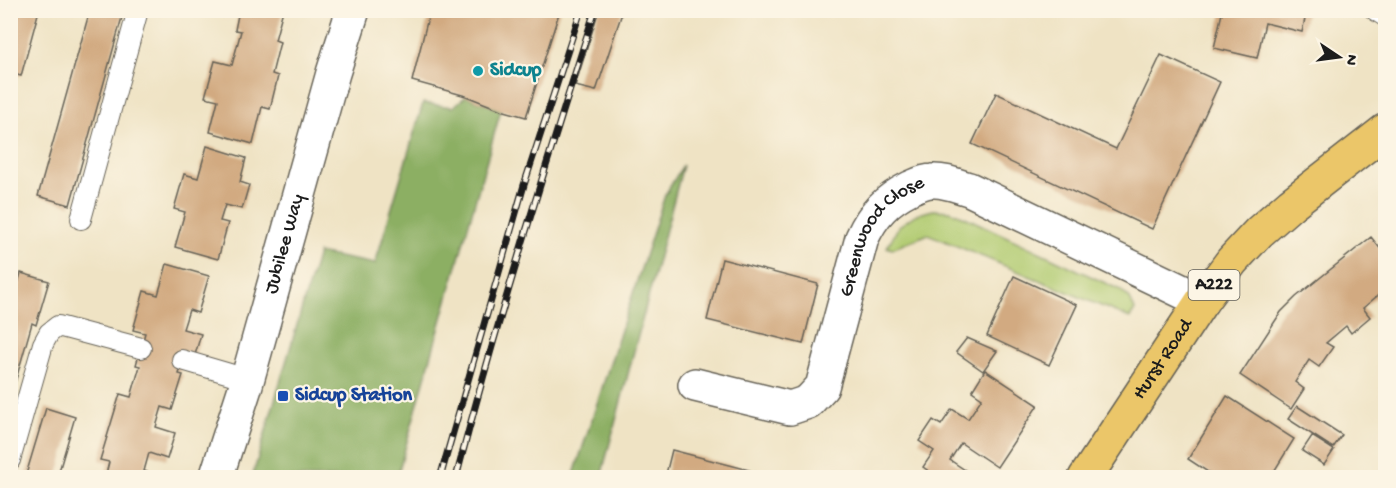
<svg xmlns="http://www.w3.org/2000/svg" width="1396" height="488" font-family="'Gochi Hand',sans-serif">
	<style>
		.green { fill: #b1cb71; stroke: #667446; stroke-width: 1.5 }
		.forest { fill: #8caf63; stroke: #546640; stroke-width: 1.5 }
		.building { fill: #d2aa81 }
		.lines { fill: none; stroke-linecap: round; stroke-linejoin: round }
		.lane-casing { stroke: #666257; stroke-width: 22 }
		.street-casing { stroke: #666257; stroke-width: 36 }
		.primary-casing { stroke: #666257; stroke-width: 36 }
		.lane { stroke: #fff; stroke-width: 20 }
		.street { stroke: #fff; stroke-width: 33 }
		.primary { stroke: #ebc669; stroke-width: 33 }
		.rail-casing { stroke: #1c1c1c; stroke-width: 7 }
		.rail { stroke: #fcf5e5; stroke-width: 4.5; stroke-dasharray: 14; stroke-linecap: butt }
		.culture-dot { fill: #0f9aa8; stroke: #fcf5e5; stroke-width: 2 }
		.transit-dot { fill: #1a4fb4; stroke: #fcf5e5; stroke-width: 2 }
		.labels { text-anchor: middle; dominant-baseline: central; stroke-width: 4.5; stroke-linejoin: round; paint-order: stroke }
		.shield { fill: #fcf5e5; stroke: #5f5d58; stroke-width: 1.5 }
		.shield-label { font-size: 18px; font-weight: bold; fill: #1c1c1c }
		.culture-label { font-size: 20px; font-weight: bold; fill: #0d838f; stroke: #fcf5e5; text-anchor: start }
		.street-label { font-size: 20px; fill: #1c1c1c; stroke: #fcf5e5 }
		.transit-label { font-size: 20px; font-weight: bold; fill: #164399; stroke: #fcf5e5; text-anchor: start }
	</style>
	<rect width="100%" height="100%" fill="#fcf5e5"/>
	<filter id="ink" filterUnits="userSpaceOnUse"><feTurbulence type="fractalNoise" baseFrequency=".0167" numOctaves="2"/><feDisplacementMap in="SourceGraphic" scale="12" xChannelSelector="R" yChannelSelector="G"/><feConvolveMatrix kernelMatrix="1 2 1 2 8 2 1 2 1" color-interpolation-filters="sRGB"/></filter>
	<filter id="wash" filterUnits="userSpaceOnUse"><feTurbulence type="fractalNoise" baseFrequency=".008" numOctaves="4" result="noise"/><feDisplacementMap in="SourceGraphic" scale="24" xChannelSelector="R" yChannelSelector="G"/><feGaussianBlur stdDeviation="1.35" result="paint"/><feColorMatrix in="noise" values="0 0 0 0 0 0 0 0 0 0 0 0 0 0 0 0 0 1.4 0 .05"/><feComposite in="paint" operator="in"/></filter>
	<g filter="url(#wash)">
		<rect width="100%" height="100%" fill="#efe3c4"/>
		<polygon class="green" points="933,210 950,211 965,217 1120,290 1130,299 1135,310 1130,318 928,234 892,249 887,247 899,226 915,215"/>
		<g class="forest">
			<polygon points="466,96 501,110 397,477 252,478 318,253 375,264 423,103 453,107"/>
			<polygon points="683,165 601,477 573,477 665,195"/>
		</g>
		<g id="blocks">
			<g class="building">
				<polygon points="10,10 39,10 21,76 10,73"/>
				<polygon points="90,10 124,10 70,205 38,196"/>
				<polygon points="239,10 283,10 275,40 280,42 272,74 278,76 270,109 262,107 253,144 210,132 218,100 205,97 215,61 232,65 241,31 235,30"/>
				<polygon points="430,10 560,10 526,117 501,110 466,96 412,81"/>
				<polygon points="599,10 623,10 596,91 575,86"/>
				<polygon points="1214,10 1307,10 1302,32 1265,23 1257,58 1214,48 1222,13"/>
				<polygon points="1161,55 1220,82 1152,229 972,144 996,93 1116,149"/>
				<polygon points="207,146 246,158 240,182 249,185 242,209 225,205 220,221 228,223 218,259 175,247 185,212 174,209 184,174 198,178"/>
				<polygon points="1371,237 1386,256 1386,295 1382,292 1363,308 1370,317 1351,333 1346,326 1326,343 1333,347 1319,367 1309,360 1295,382 1304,389 1291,409 1240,375 1281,312 1296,297"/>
				<polygon points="722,259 818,284 803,344 707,320"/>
				<polygon points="167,264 209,276 198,313 189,310 183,329 201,334 195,355 185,352 179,374 183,375 172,410 162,407 156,427 175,433 167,459 149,453 144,471 151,473 150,478 105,478 109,462 100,460 120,394 131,397 140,366 136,365 145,333 133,330 144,291 158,295"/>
				<polygon points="21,273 49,281 36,325 32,323 11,397 10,310"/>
				<polygon points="1014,276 1077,305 1049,365 987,336"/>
				<polygon points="967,338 997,351 983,371 956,352"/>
				<polygon points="985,370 1038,405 997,467 961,443 950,460 977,478 931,478 933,474 923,467 934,451 919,441 933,420 941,425 952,409 968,419 982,398 972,391"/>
				<polygon points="1227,396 1294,439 1270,478 1256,478 1251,474 1249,478 1217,478 1188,459"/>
				<polygon points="1297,406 1342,435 1333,448 1288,419"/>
				<polygon points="46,408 75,417 57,478 25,478"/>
				<polygon points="1312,436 1334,450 1324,465 1302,451"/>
				<polygon points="672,450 776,477 776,478 665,478"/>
			</g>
		</g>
	</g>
	<g filter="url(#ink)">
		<use href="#blocks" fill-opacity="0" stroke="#666257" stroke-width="1.5"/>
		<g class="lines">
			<g class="lane-casing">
				<g id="lane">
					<polyline points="1375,10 1386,17"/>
					<polyline points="81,219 138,10"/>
					<polyline points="182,360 247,379"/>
					<polyline points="10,460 43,344 49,333 58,326 141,348"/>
				</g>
			</g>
			<g class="street-casing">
				<g id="street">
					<path id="s1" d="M695,385L790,408L808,402L822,387L862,238C873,214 886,200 910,188C917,185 924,181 932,181C945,180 958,186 969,189L1202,301"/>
					<path id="s2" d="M216,478L245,388L333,73L353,10"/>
				</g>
			</g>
			<g class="primary-casing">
				<g id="primary">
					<path id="s3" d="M1085,478L1202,301L1232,261L1259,232L1291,204L1386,130"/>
				</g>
			</g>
			<use href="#lane" class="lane"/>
			<use href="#street" class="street"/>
			<use href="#primary" class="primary"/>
			<g class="rail-casing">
				<g id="rail">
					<polyline points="440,478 524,185 581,10"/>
					<path d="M456,478C497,320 546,165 595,10"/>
				</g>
			</g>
			<use href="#rail" class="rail"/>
		</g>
	</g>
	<circle class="culture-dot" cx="478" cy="71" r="6"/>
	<rect class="transit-dot" x="277" y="390" width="12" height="12" rx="3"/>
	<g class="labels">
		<rect class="shield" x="1188.5" y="270" width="51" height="30" rx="4.5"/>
		<g class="shield-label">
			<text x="1214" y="285">A222</text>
		</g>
		<g class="culture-label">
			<text x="490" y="71">Sidcup</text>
		</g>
		<g class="street-label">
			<text stroke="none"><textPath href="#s1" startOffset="304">Greenwood Close</textPath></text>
			<text stroke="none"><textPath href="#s2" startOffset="244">Jubilee Way</textPath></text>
			<text stroke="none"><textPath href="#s3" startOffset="142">Hurst Road</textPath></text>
		</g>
		<g class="transit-label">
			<text x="295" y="396">Sidcup Station</text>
		</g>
	</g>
	<rect width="1396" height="488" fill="none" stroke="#fcf5e5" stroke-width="36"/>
	<g transform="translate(1339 57) rotate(103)" stroke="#fcf5e5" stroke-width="4.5" paint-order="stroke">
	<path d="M0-4.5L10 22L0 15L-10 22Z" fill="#1c1c1c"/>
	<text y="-9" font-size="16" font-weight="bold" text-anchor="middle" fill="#1c1c1c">N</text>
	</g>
</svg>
